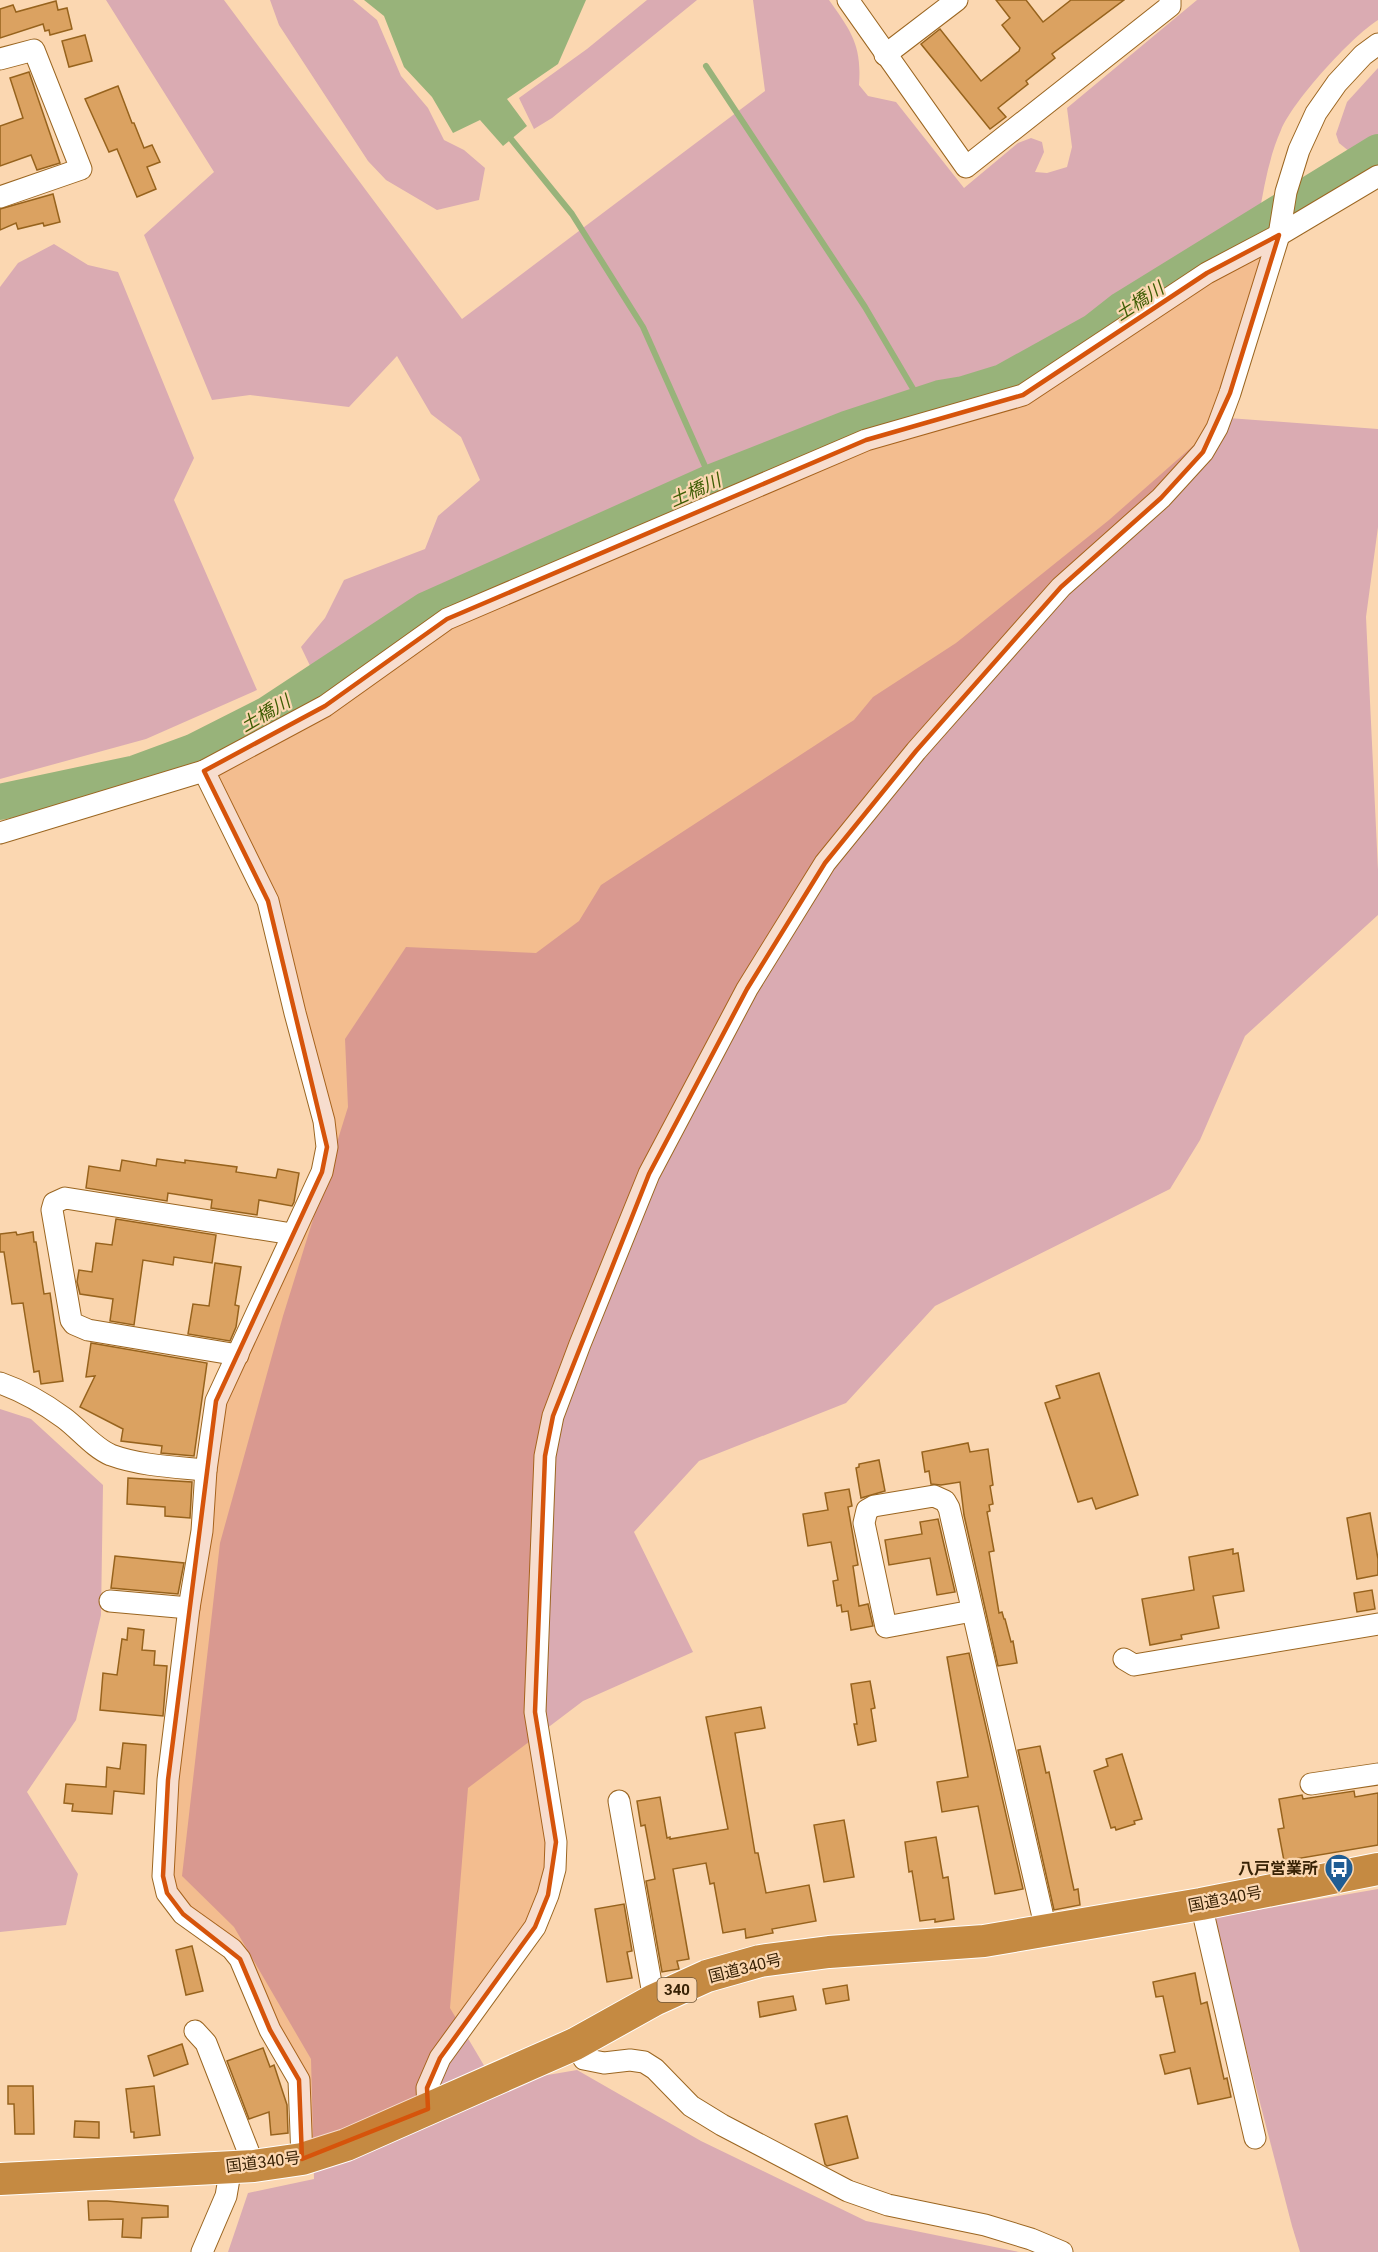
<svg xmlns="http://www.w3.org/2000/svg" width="1378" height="2252" font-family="Roboto,'Noto Sans JP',sans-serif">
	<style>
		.green { fill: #daabb2 }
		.water { fill: #98b37a }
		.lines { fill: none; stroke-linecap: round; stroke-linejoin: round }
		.stream { stroke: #98b37a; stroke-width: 6 }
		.river { stroke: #98b37a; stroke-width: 36 }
		.building { fill: #dba261; stroke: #97631d; stroke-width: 1.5 }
		.minor-casing { stroke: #9b6621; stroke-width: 23 }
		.highway-casing { stroke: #fff; stroke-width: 34 }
		.minor { stroke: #fff; stroke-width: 21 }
		.highway { stroke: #c58a42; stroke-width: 32 }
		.marked { fill: #d6540b; fill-opacity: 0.2; stroke: #d6540b; stroke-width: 4.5; stroke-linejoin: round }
		.labels { text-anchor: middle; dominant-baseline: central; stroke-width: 4.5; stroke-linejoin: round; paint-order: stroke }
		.shield { fill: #fbd7b1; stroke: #725839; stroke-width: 1.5 }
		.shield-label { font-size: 15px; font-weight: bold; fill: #382205 }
		.poi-label { font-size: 16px; font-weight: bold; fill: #382205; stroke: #fbd7b1; text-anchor: end }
		.street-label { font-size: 16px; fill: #382205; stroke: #fbd7b1 }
		.water-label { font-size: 18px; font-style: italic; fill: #3e5d04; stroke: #fbd7b1 }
	</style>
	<rect width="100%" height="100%" fill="#fbd7b1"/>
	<g class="green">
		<path d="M106,0H224L462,319L765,91L753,0H829C851,31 862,45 859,85L868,96L896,102L964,188L1018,143L1031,138L1042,142L1044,152L1035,172L1047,173L1067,167L1072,147L1067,108L1197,0H1378V20C1351,37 1293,101 1281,130C1269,157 1264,187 1259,215L1072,334L1000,375L930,392L723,467L316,678L301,647L325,618L344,580L425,549L438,516L480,480L461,437L431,414L397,356L349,407L250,395L212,400L144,235L214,172Z"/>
		<polygon points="270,0 353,0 377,20 401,76 428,108 444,140 464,150 485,168 479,200 437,210 386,180 368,161 279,25"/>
		<polygon points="647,0 697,0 552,118 534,129 519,98 587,49"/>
		<polygon points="1378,68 1378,143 1355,156 1339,143 1336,134 1347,102"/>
		<polygon points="54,244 88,265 118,272 194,458 174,500 257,690 146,739 0,779 0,287 18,263"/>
		<polygon points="1215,417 1378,429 1378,527 1366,617 1378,870 1378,915 1245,1036 1200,1140 1170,1189 935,1306 846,1403 699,1461 634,1532 693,1652 583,1701 468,1788 450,2008 495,2084 577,2070 701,2141 866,2221 1019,2252 228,2252 248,2193 314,2179 311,2059 234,1927 182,1876 220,1543 283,1316 348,1107 345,1039 406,947 536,953 579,921 601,885 854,720 873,697 956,643 1109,520 1194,445"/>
		<polygon points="0,1409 31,1419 103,1485 101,1615 76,1720 27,1792 78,1874 66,1925 0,1932"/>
		<polygon points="1378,1889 1378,2252 1300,2252 1292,2226 1212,1918"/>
	</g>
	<polygon class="water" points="364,0 586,0 558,64 507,99 527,126 503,146 480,120 453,133 432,97 404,67 384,16"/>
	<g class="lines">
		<g class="stream">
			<polyline points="706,66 865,307 922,404"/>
			<polyline points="511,139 572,214 643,327 712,482"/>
		</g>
		<polyline class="river" points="0,802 136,773 193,752 268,714 426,610 712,482 849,428 940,398 964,394 1003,382 1095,331 1123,309 1378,152"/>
	</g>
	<g class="building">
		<polygon points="996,0 1026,0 1043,22 1071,0 1124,0 1052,54 1055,58 1026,81 1028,84 998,108 1006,117 990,129 921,44 940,29 981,81 1019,51 1020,48 1002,25 1010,18"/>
		<polygon points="56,1 58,10 67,8 72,29 50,35 49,30 45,31 43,24 0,38 0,9 13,5 16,12"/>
		<polygon points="85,35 92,61 69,67 62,41"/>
		<polygon points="29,72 60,163 37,170 31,155 0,166 0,126 23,118 10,78"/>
		<polygon points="118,86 132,123 134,123 144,148 152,145 160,162 147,167 156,189 137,197 117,149 109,152 85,99"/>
		<polygon points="53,194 60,222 44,226 43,223 18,229 16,223 0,230 0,209"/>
		<polygon points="157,1159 185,1163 185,1160 237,1167 236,1172 276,1178 278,1169 299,1173 294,1202 292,1206 259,1200 257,1215 211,1208 212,1200 168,1193 167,1201 86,1188 89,1166 120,1171 122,1160 156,1166"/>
		<polygon points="116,1219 216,1235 212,1263 174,1257 173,1265 143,1260 134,1325 110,1321 113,1299 80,1294 77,1282 79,1270 92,1272 96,1243 112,1245"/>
		<polygon points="16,1232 17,1235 33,1232 34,1242 36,1242 44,1294 50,1293 63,1381 41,1384 39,1371 34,1372 23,1303 12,1304 4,1252 0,1252 0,1234"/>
		<polygon points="215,1263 241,1267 235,1305 239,1306 236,1327 230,1341 188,1334 193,1304 209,1306"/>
		<polygon points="91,1343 207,1363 194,1456 161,1453 162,1446 121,1441 123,1429 80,1407 95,1376 86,1377"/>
		<polygon points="1099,1373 1138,1495 1096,1509 1092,1498 1078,1502 1045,1403 1060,1398 1056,1386"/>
		<polygon points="968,1443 970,1452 988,1449 993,1485 990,1486 993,1504 989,1505 990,1511 987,1512 994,1551 989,1552 999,1613 1002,1612 1004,1619 1005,1619 1011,1642 1013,1641 1017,1663 998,1666 964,1515 960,1482 941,1485 931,1484 929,1471 925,1472 922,1452"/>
		<polygon points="879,1460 885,1491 861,1498 856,1468 859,1467 859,1464"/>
		<polygon points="128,1478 192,1482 190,1518 165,1516 165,1507 127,1504"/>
		<polygon points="849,1489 852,1506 848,1507 858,1565 853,1566 859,1606 868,1604 873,1626 851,1630 848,1611 842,1612 841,1605 837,1606 833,1581 838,1580 831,1542 808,1546 803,1514 828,1510 825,1493"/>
		<polygon points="1370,1513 1378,1559 1378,1575 1357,1579 1347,1518"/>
		<polygon points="938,1519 955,1592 937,1595 930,1558 889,1565 885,1540 922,1534 920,1522"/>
		<polygon points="1233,1549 1233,1554 1238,1553 1244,1591 1213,1596 1219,1628 1181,1635 1182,1639 1150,1645 1142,1599 1194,1590 1189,1557"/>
		<polygon points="115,1556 184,1563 178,1594 111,1588"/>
		<polygon points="1372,1590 1375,1609 1357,1612 1354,1593"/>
		<polygon points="128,1628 144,1630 142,1650 155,1651 154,1665 167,1666 163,1716 100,1710 103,1673 117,1675 122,1639 127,1640"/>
		<polygon points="969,1653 1023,1889 995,1894 978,1806 942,1812 937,1782 968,1777 947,1657"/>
		<polygon points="870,1681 875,1708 871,1709 876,1741 858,1745 854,1724 857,1724 851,1684"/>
		<polygon points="761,1707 765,1728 735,1733 755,1853 758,1853 766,1893 809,1885 816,1921 772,1929 773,1933 746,1938 745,1929 723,1933 714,1883 710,1884 706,1863 673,1869 689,1959 677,1961 679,1969 662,1972 646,1881 655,1879 645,1825 641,1826 637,1801 660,1797 667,1838 670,1837 670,1839 728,1829 706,1717"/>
		<polygon points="123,1743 146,1745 144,1794 114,1791 112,1814 72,1811 73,1804 64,1803 66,1784 106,1787 107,1767 120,1769"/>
		<polygon points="1040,1746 1046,1773 1049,1772 1074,1890 1078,1889 1080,1905 1054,1910 1018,1750"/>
		<polygon points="1122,1754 1142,1819 1134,1821 1135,1824 1116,1830 1115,1827 1111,1828 1094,1771 1108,1766 1106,1759"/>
		<polygon points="1354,1791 1355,1797 1378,1793 1378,1845 1284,1861 1278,1829 1284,1828 1279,1799 1302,1795 1303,1799"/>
		<polygon points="844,1820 854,1877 824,1882 814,1825"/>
		<polygon points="936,1837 943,1878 948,1877 954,1919 935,1922 935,1919 920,1921 912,1871 909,1872 905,1842"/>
		<polygon points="624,1904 632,1951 627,1952 632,1978 607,1982 595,1909"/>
		<polygon points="192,1946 203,1991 186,1995 176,1950"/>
		<polygon points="1195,1973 1201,2004 1207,2002 1224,2079 1227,2078 1231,2097 1198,2104 1190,2068 1165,2074 1160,2055 1175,2052 1163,1996 1156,1997 1153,1982"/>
		<polygon points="847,1985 849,2000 826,2004 823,1989"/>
		<polygon points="793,1996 796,2010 760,2017 758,2002"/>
		<polygon points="182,2044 188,2064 154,2076 148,2056"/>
		<polygon points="263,2048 270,2067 274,2065 287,2105 288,2133 271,2135 269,2112 249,2119 227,2061"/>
		<polygon points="8,2086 33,2086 34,2134 15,2134 14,2104 8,2104"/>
		<polygon points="154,2086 160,2135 134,2138 134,2132 131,2132 126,2089"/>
		<polygon points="847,2116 858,2158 827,2166 825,2164 815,2124"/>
		<polygon points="75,2121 99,2122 99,2138 74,2137"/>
		<polygon points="88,2201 107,2201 168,2206 168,2217 142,2218 141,2238 122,2237 123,2219 89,2220"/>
	</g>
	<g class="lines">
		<g class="minor-casing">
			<g id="minor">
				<polyline points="848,0 966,167 1170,6 1170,0"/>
				<polyline points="885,55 957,0"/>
				<polyline points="0,59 34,50 81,169 0,197"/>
				<polyline points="204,771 268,901 295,1013 324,1121 327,1147 322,1172 216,1401 206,1470 202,1531 189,1608 168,1780 163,1876 167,1893 183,1914 232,1949 240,1959 270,2030 299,2080 302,2159"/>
				<polyline points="0,833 204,771 325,706 447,619 866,440 1023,395 1207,273 1279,235 1378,176"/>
				<polyline points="238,1355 88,1330 74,1324 71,1320 52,1210 54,1203 65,1198 292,1234"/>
				<path d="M0,1383C23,1391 45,1404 64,1418C79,1429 94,1448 111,1455C141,1466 176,1467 206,1470"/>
				<polyline points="110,1601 189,1608"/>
				<polyline points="972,1611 886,1627 864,1523 867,1510 874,1506 934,1496 945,1501 949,1508 1046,1930"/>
				<polyline points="1124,1659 1134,1665 1378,1624"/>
				<polyline points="1311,1784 1378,1774"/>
				<polyline points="619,1801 654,2000"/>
				<polyline points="1201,1904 1255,2138"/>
				<polyline points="195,2031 206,2043 254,2166"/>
				<polyline points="575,2044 584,2059 604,2063 630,2060 644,2062 655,2069 691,2106 722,2125 848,2191 888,2205 985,2225 1031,2239 1062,2252"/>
				<polyline points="428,2109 427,2088 440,2058 535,1927 548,1895 555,1869 556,1842 535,1712 545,1456 553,1416 580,1344 649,1174 747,989 825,863 916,751 1061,587 1161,498 1203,452 1217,428 1230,393 1279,235 1286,192 1299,150 1316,113 1337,83 1363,55 1378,44"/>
				<polyline points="202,2252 226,2196 231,2167"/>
			</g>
		</g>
		<g class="highway-casing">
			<polyline id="highway" points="0,2179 254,2166 302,2159 346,2145 575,2044 654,2000 707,1976 760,1961 829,1952 984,1941 1201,1904 1378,1869"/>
		</g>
		<use href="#minor" class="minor"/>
		<use href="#highway" class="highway"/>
	</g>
	<path class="marked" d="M1279,235L1230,393L1203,452L1161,498L1061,587L916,751L825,863L747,989L649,1174L553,1416L545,1456L535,1712L556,1842L548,1895L535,1927L440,2058L427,2088L428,2109L302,2159L299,2080L270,2030L240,1959L183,1914L167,1893L163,1876L168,1780L216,1401L322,1172L327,1147L268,901L204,771L325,706L447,619L866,440L1023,395L1207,273Z"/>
	<defs>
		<g id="bus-pin" transform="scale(1.5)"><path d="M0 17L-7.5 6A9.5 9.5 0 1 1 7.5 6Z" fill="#1f5d94" stroke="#fbd7b1"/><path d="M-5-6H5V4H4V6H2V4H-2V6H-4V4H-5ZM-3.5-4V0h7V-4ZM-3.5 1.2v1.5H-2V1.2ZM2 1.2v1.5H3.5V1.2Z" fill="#fff"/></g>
	</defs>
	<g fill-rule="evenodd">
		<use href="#bus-pin" x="1339" y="1868"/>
	</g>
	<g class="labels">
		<rect class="shield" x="657.5" y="1978" width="39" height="24" rx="4.5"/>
		<g class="shield-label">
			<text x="677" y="1990">340</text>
		</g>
		<g class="poi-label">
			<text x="1318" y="1868">八戸営業所</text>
		</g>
		<g class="street-label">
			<text transform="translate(1225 1899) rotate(-11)">国道340号</text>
			<text transform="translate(745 1968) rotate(-14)">国道340号</text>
			<text transform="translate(263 2162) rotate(-7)">国道340号</text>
		</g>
		<g class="water-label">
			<text transform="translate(1139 301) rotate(-33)">土橋川</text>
			<text transform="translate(695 490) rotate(-24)">土橋川</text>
			<text transform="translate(265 713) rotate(-30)">土橋川</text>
		</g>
	</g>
</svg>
